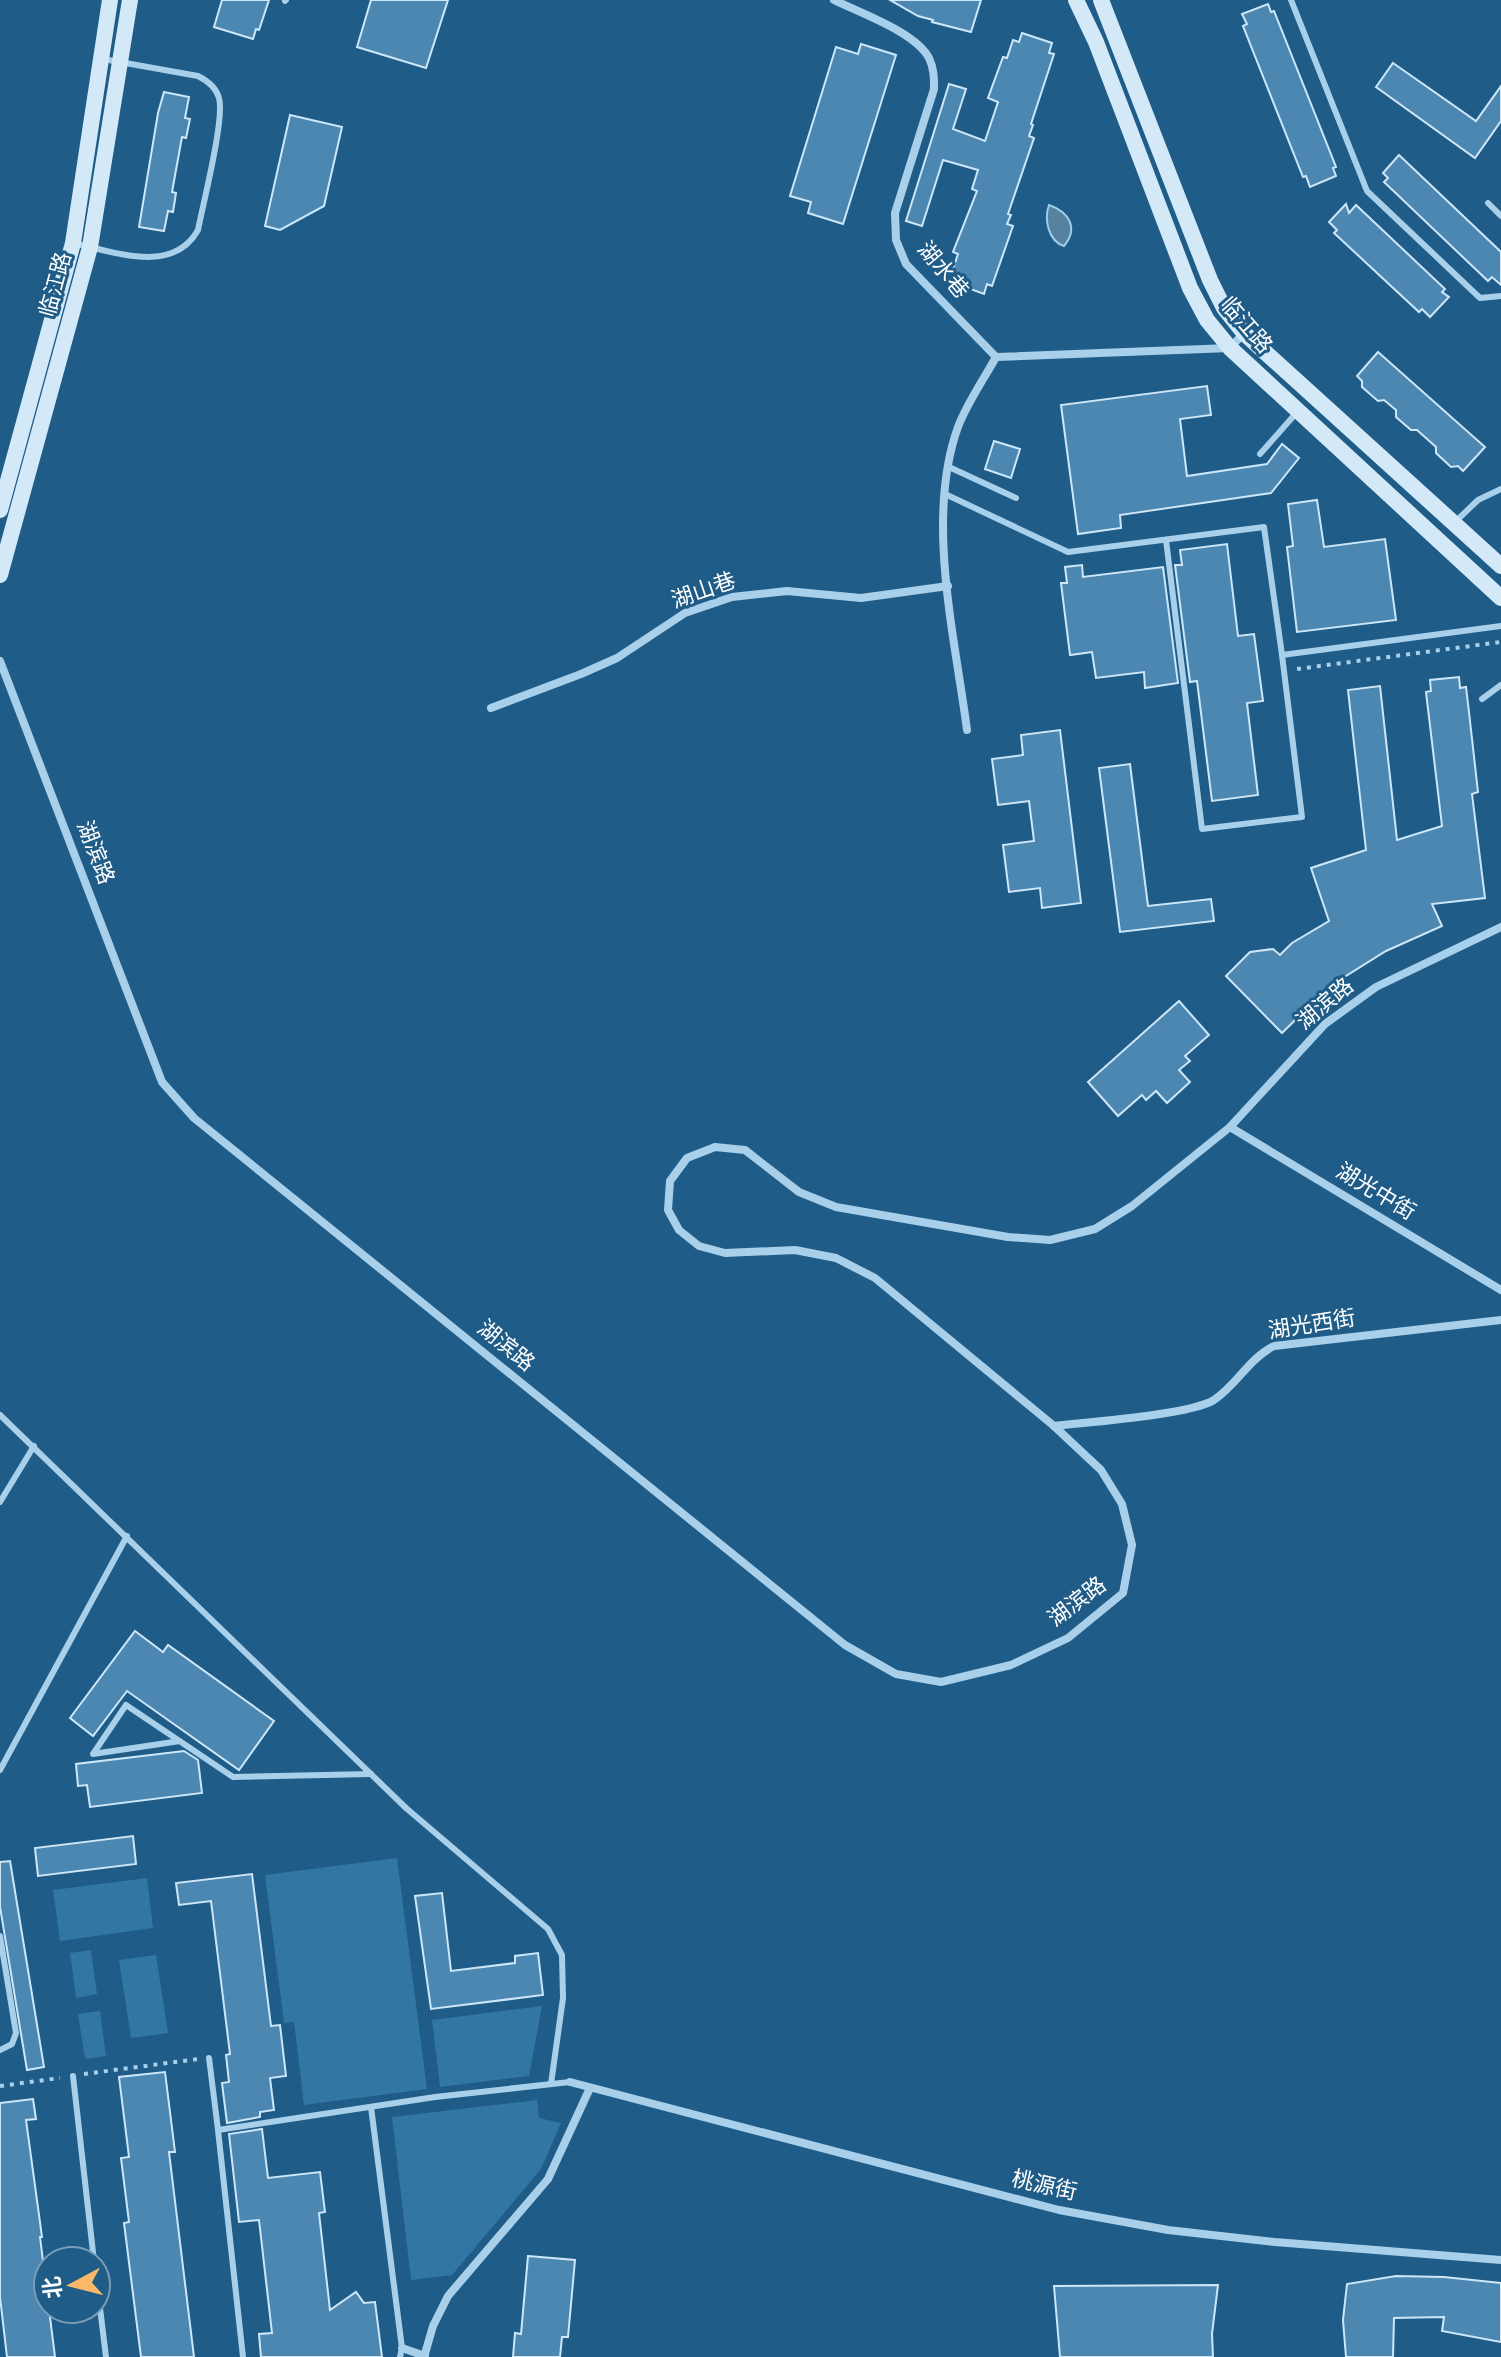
<svg xmlns="http://www.w3.org/2000/svg" width="1501" height="2357" font-family="Overpass,'Noto Sans SC',sans-serif">
	<style>
		.green { fill: #3276a4 }
		.water { fill: #56819f; stroke: #9bcdec; stroke-width: 2 }
		.building { fill: #4b87b1; stroke: #cde7f8; stroke-width: 2 }
		.lines { fill: none; stroke-linecap: round; stroke-linejoin: round }
		.path { stroke: #a8d0ea; stroke-width: 4; stroke-dasharray: 4 6; stroke-linecap: butt }
		.lane { stroke: #a8d0ea; stroke-width: 6 }
		.street { stroke: #a8d0ea; stroke-width: 8 }
		.secondary { stroke: #d3e9f8; stroke-width: 16 }
		.labels { text-anchor: middle; dominant-baseline: central; stroke-width: 6; stroke-linejoin: round; paint-order: stroke }
		.street-label { font-size: 22px; fill: #fff; stroke: #1f5c87 }
	</style>
	<rect width="100%" height="100%" fill="#1f5c87"/>
	<g class="green">
		<polygon points="397,1858 427,2089 304,2105 294,2022 284,2023 265,1875"/>
		<polygon points="147,1878 153,1928 60,1941 53,1890"/>
		<polygon points="91,1950 97,1994 76,1998 70,1953"/>
		<polygon points="156,1955 168,2033 131,2038 119,1960"/>
		<polygon points="542,2006 529,2076 440,2087 432,2020"/>
		<polygon points="100,2011 106,2056 85,2059 78,2014"/>
		<polygon points="537,2100 539,2118 561,2123 541,2169 452,2275 411,2280 392,2117"/>
	</g>
	<path class="water" d="M1049,205C1069,212 1079,228 1064,246C1048,241 1044,219 1049,205Z"/>
	<g class="building">
		<polygon points="222,0 269,0 259,30 256,29 253,39 214,27"/>
		<polygon points="371,0 448,0 426,68 357,47"/>
		<polygon points="890,0 981,0 971,32 932,22 933,20 918,16"/>
		<polygon points="1268,4 1271,12 1274,11 1336,167 1333,168 1336,176 1310,187 1306,176 1303,177 1243,26 1247,24 1242,14"/>
		<polygon points="1022,33 1052,43 1049,53 1054,54 1031,124 1033,125 1029,136 1034,138 1008,214 1011,215 1007,224 1013,226 992,286 987,284 984,294 954,283 957,274 952,272 958,254 953,252 977,191 972,189 978,170 943,160 922,226 906,221 949,84 966,89 953,129 985,141 998,102 988,98 1003,57 1007,58 1013,40 1019,42"/>
		<polygon points="861,44 896,55 843,224 808,213 811,202 790,196 836,47 858,54"/>
		<polygon points="1393,63 1476,121 1501,86 1501,121 1475,158 1376,87"/>
		<polygon points="164,92 189,97 185,118 190,119 186,138 182,137 172,192 176,193 173,212 168,211 164,231 139,227 158,113"/>
		<polygon points="290,115 342,127 324,206 280,230 265,226"/>
		<polygon points="1399,155 1501,252 1501,285 1492,277 1488,281 1384,182 1388,178 1383,173"/>
		<polygon points="1346,204 1349,213 1356,205 1445,289 1442,292 1449,297 1430,317 1422,309 1419,312 1334,233 1337,230 1329,222"/>
		<polygon points="1378,352 1485,447 1463,471 1458,466 1451,467 1436,453 1436,447 1417,430 1411,430 1396,417 1396,410 1384,400 1378,401 1362,387 1362,381 1357,376"/>
		<polygon points="1207,386 1211,415 1180,419 1187,476 1267,464 1282,444 1299,458 1271,493 1120,515 1121,528 1078,534 1061,405"/>
		<polygon points="994,441 1020,449 1011,478 985,469"/>
		<polygon points="1317,500 1324,547 1385,539 1396,620 1297,632 1287,547 1293,546 1288,504"/>
		<polygon points="1227,544 1238,636 1254,634 1263,701 1247,703 1258,795 1212,801 1197,681 1190,682 1175,565 1182,565 1180,550"/>
		<polygon points="1082,565 1083,577 1163,567 1178,683 1145,688 1144,672 1096,678 1092,652 1070,655 1061,583 1067,583 1065,567"/>
		<polygon points="1459,677 1460,688 1466,687 1470,721 1478,792 1472,794 1485,898 1432,904 1442,926 1386,951 1330,986 1282,1033 1226,976 1250,952 1273,949 1280,955 1292,943 1329,921 1311,868 1366,850 1348,690 1380,686 1397,840 1442,826 1426,692 1431,691 1430,680"/>
		<polygon points="1060,730 1081,903 1042,908 1040,888 1009,892 1003,845 1034,841 1029,801 998,805 992,759 1023,755 1021,735"/>
		<polygon points="1130,764 1148,906 1211,899 1214,921 1120,932 1099,768"/>
		<polygon points="1179,1001 1209,1035 1185,1056 1190,1061 1179,1070 1190,1082 1167,1103 1156,1091 1146,1100 1142,1095 1118,1116 1088,1082"/>
		<polygon points="135,1631 163,1652 168,1645 274,1721 239,1770 127,1691 93,1736 70,1718"/>
		<polygon points="184,1751 198,1760 202,1793 90,1807 87,1785 78,1786 76,1764"/>
		<polygon points="133,1836 136,1864 38,1876 35,1848"/>
		<polygon points="10,1861 44,2067 27,2070 0,1907 0,1862"/>
		<polygon points="252,1874 271,2026 280,2025 286,2076 270,2078 274,2110 260,2112 260,2117 227,2123 222,2083 229,2082 226,2055 230,2054 211,1901 179,1905 176,1883"/>
		<polygon points="442,1893 451,1971 515,1963 515,1956 538,1953 543,1995 431,2009 415,1896"/>
		<polygon points="165,2072 175,2152 169,2152 194,2357 141,2357 124,2223 129,2222 121,2158 129,2157 119,2077"/>
		<polygon points="33,2099 36,2119 26,2120 42,2237 40,2237 55,2357 7,2357 0,2297 0,2103"/>
		<polygon points="262,2129 268,2178 320,2172 325,2212 319,2213 330,2310 356,2292 364,2303 375,2302 382,2357 261,2357 259,2334 272,2333 259,2220 239,2222 229,2134"/>
		<polygon points="528,2256 575,2260 568,2337 562,2337 560,2357 513,2357 515,2333 521,2334"/>
		<polygon points="1396,2276 1444,2277 1501,2283 1501,2342 1442,2331 1444,2317 1394,2318 1393,2357 1346,2357 1343,2320 1347,2284"/>
		<polygon points="1218,2285 1212,2334 1213,2357 1060,2357 1054,2286"/>
	</g>
	<g class="lines">
		<g class="path">
			<polyline points="1297,669 1501,642"/>
			<polyline points="84,2074 198,2059"/>
			<polyline points="0,2086 60,2078"/>
		</g>
		<g class="lane">
			<polyline points="1291,0 1367,191 1480,298 1501,296"/>
			<polyline points="285,1 286,0"/>
			<polyline points="1488,203 1501,216"/>
			<path d="M73,243C115,252 173,275 198,230C203,204 225,118 219,98C216,87 208,81 198,76L103,59"/>
			<polyline points="1260,454 1298,411"/>
			<polyline points="949,467 1016,498"/>
			<polyline points="945,494 1068,552 1264,527 1282,655 1501,626"/>
			<polyline points="1454,523 1478,500 1501,489"/>
			<polyline points="1166,540 1202,829 1302,817 1282,655"/>
			<polyline points="1482,699 1501,685"/>
			<polyline points="0,1415 406,1808 548,1929 562,1955 563,1998 551,2084"/>
			<polyline points="0,1502 34,1446"/>
			<polyline points="180,1741 93,1754 126,1705 233,1777 371,1774"/>
			<polyline points="0,1770 127,1536"/>
			<polyline points="0,1936 16,2033 12,2044 0,2050"/>
			<polyline points="209,2058 218,2130"/>
			<polyline points="73,2076 94,2261"/>
			<polyline points="371,2107 402,2348 400,2357"/>
			<polyline points="96,2275 106,2357"/>
			<polyline points="243,2357 218,2130 435,2097 570,2082"/>
		</g>
		<g class="street">
			<path d="M834,0C860,13 915,32 929,58C934,68 934,78 934,89L895,213L896,240L906,264L996,357L1230,348L1243,334"/>
			<polyline points="0,661 162,1082 194,1118 845,1645 896,1674 941,1682 1011,1665 1068,1638 1123,1593 1132,1545 1122,1504 1101,1470 1054,1426 875,1278 836,1258 795,1250 725,1253 699,1246 679,1230 668,1210 670,1181 687,1158 715,1147 745,1150 799,1192 836,1207 1008,1237 1050,1240 1095,1229 1132,1206 1230,1127 1325,1024 1376,987 1501,927"/>
			<polyline points="491,708 581,674 617,658 685,613 732,597 787,591 861,598 948,586"/>
			<path d="M967,730C955,637 925,518 958,427C967,403 984,379 996,357"/>
			<polyline points="1230,1127 1501,1290"/>
			<path d="M1054,1426C1089,1422 1189,1415 1214,1400C1238,1384 1248,1359 1274,1346L1501,1320"/>
			<polyline points="570,2082 1059,2210 1168,2230 1275,2242 1501,2260"/>
			<polyline points="402,2348 425,2356"/>
			<polyline points="424,2357 433,2326 448,2296 548,2179 590,2088"/>
		</g>
		<g class="secondary">
			<polyline points="1076,0 1096,42 1190,288 1207,320 1230,348 1501,598"/>
			<polyline points="1101,0 1210,280 1224,308 1244,333 1501,566"/>
			<polyline points="0,510 73,243 110,0"/>
			<polyline points="0,575 90,247 130,0"/>
		</g>
	</g>
	<g class="labels">
		<g class="street-label">
			<text transform="translate(942 271) rotate(50)">湖水巷</text>
			<text transform="translate(57 285) rotate(-75)">临江路</text>
			<text transform="translate(1245 326) rotate(49)">临江路</text>
			<text transform="translate(704 592) rotate(-19)">湖山巷</text>
			<text transform="translate(94 853) rotate(69)">湖滨路</text>
			<text transform="translate(1326 1005) rotate(-40)">湖滨路</text>
			<text transform="translate(1375 1193) rotate(31)">湖光中街</text>
			<text transform="translate(1312 1326) rotate(-9)">湖光西街</text>
			<text transform="translate(505 1347) rotate(39)">湖滨路</text>
			<text transform="translate(1078 1603) rotate(-37)">湖滨路</text>
			<text transform="translate(1044 2187) rotate(13)">桃源街</text>
		</g>
	</g>
	<g transform="translate(72 2285) rotate(263)"><circle r="38" fill="#1f5c87" stroke="#799db7" stroke-width="2"/>
	<path d="M0-6L14 30L0 20L-14 30Z" fill="#f9b968"/>
	<text y="-12" font-size="22" font-weight="bold" text-anchor="middle" fill="#ffffff">北</text>
	</g>
</svg>
